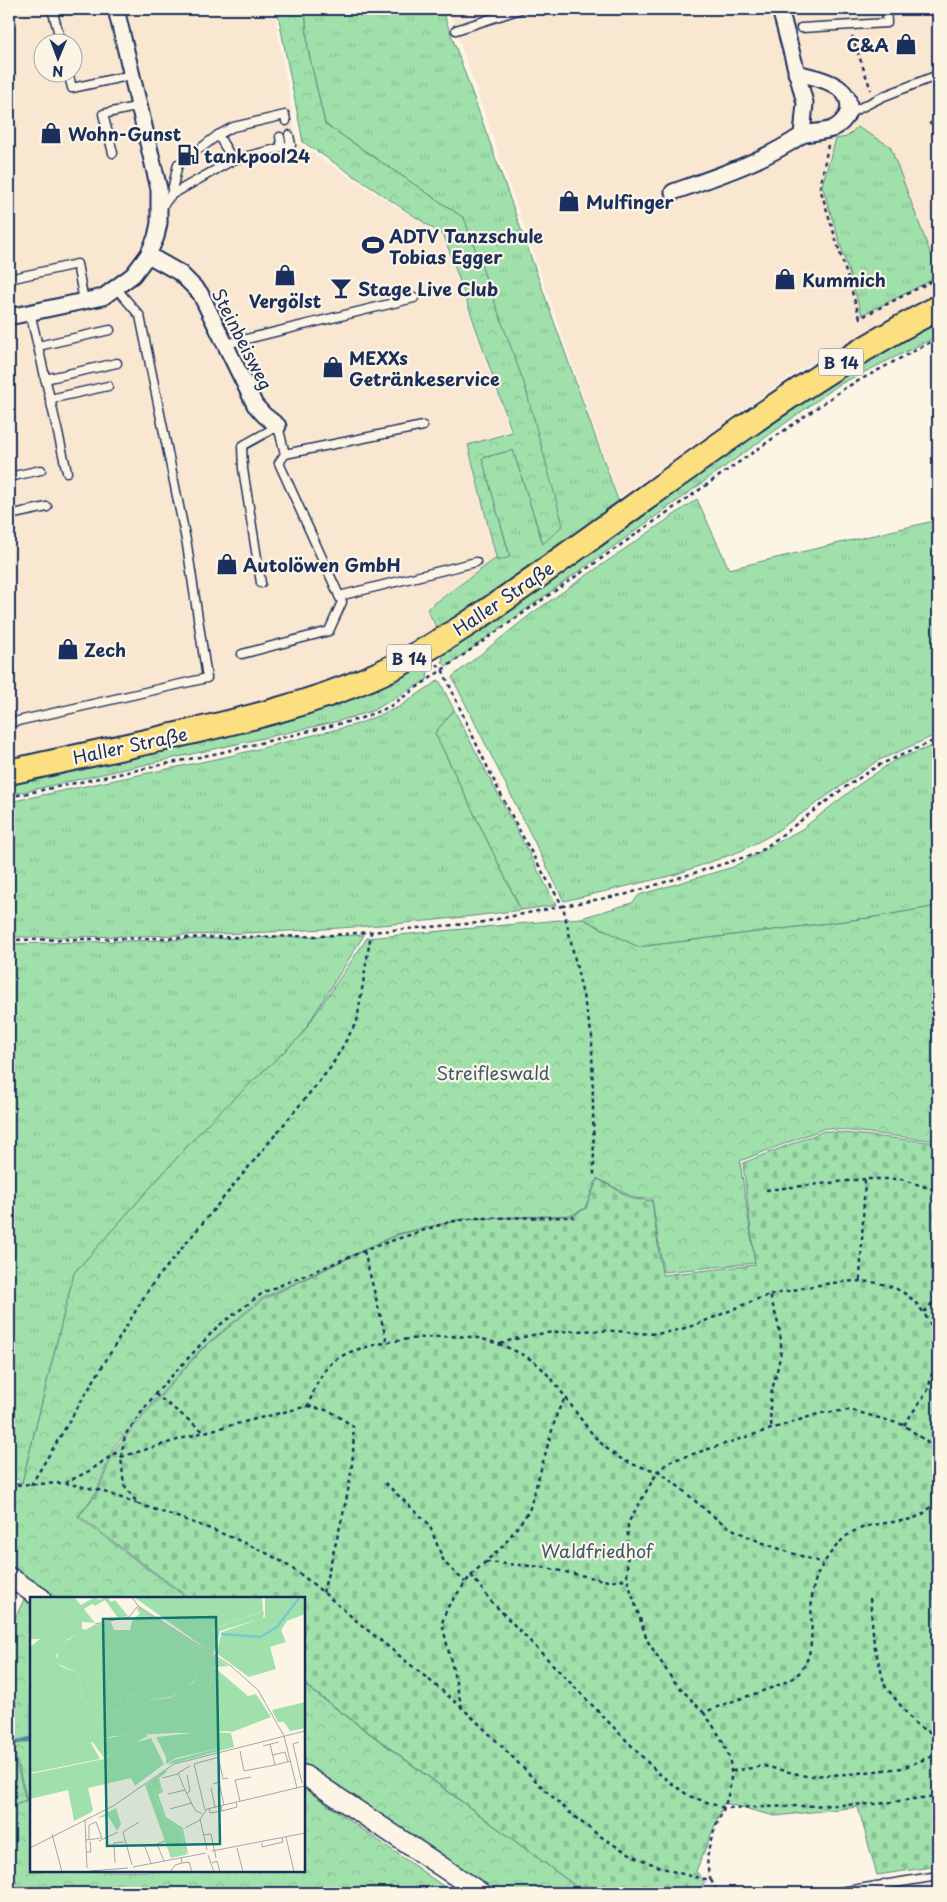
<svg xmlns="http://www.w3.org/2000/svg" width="947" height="1902" font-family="'Playpen Sans',sans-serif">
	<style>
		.built { fill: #f9e7d1; fill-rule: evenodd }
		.grass { fill: url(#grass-tufts); stroke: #5e8884 }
		.forest { fill: url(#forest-crowns); stroke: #5e8884 }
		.cemetery { fill: url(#cemetery-stones); stroke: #5e8884 }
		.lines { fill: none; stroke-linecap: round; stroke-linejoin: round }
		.stream { stroke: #538ca2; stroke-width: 4.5 }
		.service-casing { stroke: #1b2f5e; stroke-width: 11 }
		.minor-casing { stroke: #1b2f5e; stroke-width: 19 }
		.tertiary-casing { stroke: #1b2f5e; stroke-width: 22 }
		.primary-casing { stroke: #1b2f5e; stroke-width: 28 }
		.path { stroke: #1b2f5e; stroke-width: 2.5; stroke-dasharray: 4 4; stroke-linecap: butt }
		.service { stroke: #fcf5e5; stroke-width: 8 }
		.minor { stroke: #fcf5e5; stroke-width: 15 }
		.tertiary { stroke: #fcf5e5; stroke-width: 19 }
		.primary { stroke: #fce080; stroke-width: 24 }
		.labels { text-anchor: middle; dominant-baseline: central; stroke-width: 4.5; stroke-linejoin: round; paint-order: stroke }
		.shield { fill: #fcf5e5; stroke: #5e6a86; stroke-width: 1 }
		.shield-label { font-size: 16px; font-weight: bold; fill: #1b2f5e }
		.poi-label { font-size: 18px; font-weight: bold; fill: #1b2f5e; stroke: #fcf5e5; text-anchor: start }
		.street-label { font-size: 18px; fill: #1b2f5e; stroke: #fcf5e5 }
		.park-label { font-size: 18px; fill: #3c5c71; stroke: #fcf5e5 }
		.inset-river { fill: none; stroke: #79cad0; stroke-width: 2.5 }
		.inset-road { fill: none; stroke: #a2a6af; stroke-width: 1 }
		.view { fill: #0f766e; fill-opacity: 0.15; stroke: #0f766e; stroke-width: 2.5 }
		.inset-edge { fill: none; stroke: #1b2f5e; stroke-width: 2.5 }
	</style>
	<defs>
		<pattern id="grass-tufts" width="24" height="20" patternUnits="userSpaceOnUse" patternTransform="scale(1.25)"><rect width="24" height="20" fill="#a0e1ab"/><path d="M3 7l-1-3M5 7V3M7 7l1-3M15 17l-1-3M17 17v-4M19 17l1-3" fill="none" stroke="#89c196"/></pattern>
		<pattern id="forest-crowns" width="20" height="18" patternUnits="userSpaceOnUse" patternTransform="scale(1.25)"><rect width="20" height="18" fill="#a0e1ab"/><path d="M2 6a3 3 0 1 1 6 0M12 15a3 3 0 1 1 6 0" fill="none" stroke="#89c196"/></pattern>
		<pattern id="cemetery-stones" width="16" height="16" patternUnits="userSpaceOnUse" patternTransform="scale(1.25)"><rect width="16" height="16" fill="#a0e1ab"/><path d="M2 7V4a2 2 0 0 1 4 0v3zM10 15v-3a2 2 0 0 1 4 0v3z" fill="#89c196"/></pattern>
	</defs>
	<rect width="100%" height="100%" fill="#fcf5e5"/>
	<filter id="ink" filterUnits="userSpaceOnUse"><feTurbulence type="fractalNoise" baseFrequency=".02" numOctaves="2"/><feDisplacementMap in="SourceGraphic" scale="10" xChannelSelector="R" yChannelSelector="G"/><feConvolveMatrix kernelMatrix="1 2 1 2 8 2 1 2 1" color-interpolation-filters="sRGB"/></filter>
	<g filter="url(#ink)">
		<g class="built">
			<path d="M9,9H274L297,143L442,236L510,431L467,445L495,558L426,609L436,631L399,653L357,673L253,708L9,762ZM42,42H72V72H42Z"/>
			<polygon points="448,9 938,9 938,291 798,371 619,498"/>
		</g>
		<g class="grass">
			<polygon points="305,9 442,9 619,503 438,631 427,609 495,559 498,560 510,556 481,458 513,450 543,544 464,218 325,124 308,50"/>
			<polygon points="857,127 890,146 931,255 938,252 938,277 862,315 822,185 836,139 847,137"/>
			<polygon points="938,323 938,336 840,384 447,666 442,662 444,651 783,409 887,348"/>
			<polygon points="697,499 729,569 938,520 938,734 877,761 771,835 741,851 674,875 564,901 452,677 531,614"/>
			<polygon points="420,668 428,670 427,680 372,711 339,721 9,795 9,782 273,725 351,698"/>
			<path d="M439,680L454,710L435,733L521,910C352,933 180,937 9,937V802L230,756L358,724L399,707Z"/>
			<polygon points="938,744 938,906 869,918 638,947 581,918 632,903 639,895 733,867 802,829 857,786 895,760"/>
			<polygon points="364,935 300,1037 209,1122 74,1273 22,1483 9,1473 9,944"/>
			<polygon points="9,1739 26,1800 9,1806"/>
		</g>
		<g class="forest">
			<polygon points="277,9 305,9 308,50 325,124 464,218 524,383 563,525 543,544 513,450 482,458 510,557 497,561 468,445 512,432 444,236 303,142"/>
			<polygon points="454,710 556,905 521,910 435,733"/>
			<polygon points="938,906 938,1141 825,1128 740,1161 755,1263 663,1272 652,1199 634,1198 597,1178 585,1208 572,1215 464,1219 397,1234 261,1299 201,1349 113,1448 97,1491 78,1517 187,1598 57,1598 9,1566 9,1484 22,1483 74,1273 209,1122 300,1037 367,938 581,918 638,947 869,918"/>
			<polygon points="27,1593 31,1598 31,1871 304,1871 304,1788 453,1893 9,1893 9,1807 27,1801 9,1730 9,1631"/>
			<polygon points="304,1685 585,1893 493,1893 304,1765"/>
		</g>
		<polygon class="cemetery" points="824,1131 938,1143 938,1866 877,1875 858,1807 775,1816 724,1803 696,1871 705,1883 694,1893 585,1893 304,1684 304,1598 189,1598 79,1516 98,1492 114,1450 202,1349 262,1300 396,1235 464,1219 572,1216 585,1209 598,1179 633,1199 652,1201 662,1275 755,1265 743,1163"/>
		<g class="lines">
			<polyline class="stream" points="9,1744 31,1739"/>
			<g class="service-casing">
				<g id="service">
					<polyline points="52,9 61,42"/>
					<polyline points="801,28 887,23 886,9"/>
					<polyline points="456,30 521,9"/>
					<polyline points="68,72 72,88 132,75"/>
					<polyline points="848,114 884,96 938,75"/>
					<polyline points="280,137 282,147"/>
					<polyline points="201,148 218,135"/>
					<polyline points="113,153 103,114 140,106"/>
					<polyline points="233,160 218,135 233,127 285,115 286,121"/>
					<polyline points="171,195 178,164"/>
					<polyline points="161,208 171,195 233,160 291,145 289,135"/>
					<polyline points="9,279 77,264 84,301"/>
					<polyline points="30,312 67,472"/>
					<polyline points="226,344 414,298"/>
					<polyline points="38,346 110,330"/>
					<polyline points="45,379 117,363"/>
					<polyline points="50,399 108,386"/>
					<polyline points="9,477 41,470"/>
					<polyline points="9,515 47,507"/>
					<polyline points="261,583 243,469 242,446 278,426 285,454 423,426"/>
					<polyline points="339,596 476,562"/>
					<polyline points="242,654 329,631 342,602 279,463 285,454"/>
					<polyline points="9,723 207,678 187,545 140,316 116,288"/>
					<polyline points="884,1884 890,1893"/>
					<polyline points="834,1893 938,1876"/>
				</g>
			</g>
			<g class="minor-casing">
				<g id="minor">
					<path d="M796,73C816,77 855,85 848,112C846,119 839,126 832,129C823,132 811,132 802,135"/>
					<path d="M673,192C718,176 762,162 802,135L805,103L780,9"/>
					<polyline points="148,255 180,273 200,293 255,405 264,415 278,426"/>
					<polyline points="9,317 103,297 133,275 148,255 156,237 159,223 159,189 116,9"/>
				</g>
			</g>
			<g class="tertiary-casing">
				<g id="tertiary">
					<polyline points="9,1577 41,1598"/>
					<polyline points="304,1775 481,1893"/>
				</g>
			</g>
			<g class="primary-casing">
				<path id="primary" d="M9,772C61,761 112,749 164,738C234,722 306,706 372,677C443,646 518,590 582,544C698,461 811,373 938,308"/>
			</g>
			<g class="path">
				<polyline points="852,36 871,90"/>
				<polyline points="929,124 938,120"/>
				<polyline points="828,145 820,188 860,318 938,278"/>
				<path d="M437,664L443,671C479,751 516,831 563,906L627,894L758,853L844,788L879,765L938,739"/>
				<polyline points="9,797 223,752 359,719 389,707 845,388 938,338"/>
				<polyline points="9,940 321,936 478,923 563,906 592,1036 594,1175"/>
				<polyline points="766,1190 865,1179"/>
				<polyline points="364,1251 387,1342"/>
				<polyline points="860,1280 865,1179 901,1179 938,1191"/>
				<path d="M770,1295C838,1281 915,1257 938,1347"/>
				<polyline points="924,1312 938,1297"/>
				<path d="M500,1344C536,1330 578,1330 616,1331C632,1332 647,1335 662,1333C700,1328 734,1306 770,1295C775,1315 784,1336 780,1356C775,1387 766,1394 772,1429"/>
				<polyline points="155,1394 204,1432"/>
				<path d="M308,1406L330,1411L353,1426C357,1478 335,1542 323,1593"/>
				<polyline points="904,1425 928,1390 938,1349"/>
				<polyline points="121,1457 125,1435 155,1394 217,1327 264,1292 376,1246 449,1222 476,1218 574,1217"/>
				<polyline points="65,1483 89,1471 120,1450"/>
				<polyline points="385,1483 429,1524 444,1562 465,1582"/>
				<path d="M9,1485L64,1483L99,1490L138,1504L124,1485L121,1457L204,1432L308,1406C314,1389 320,1373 334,1361C358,1341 440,1334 471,1337C490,1339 522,1352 537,1364C572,1395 587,1446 632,1464C640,1467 650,1469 658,1471L671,1461L821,1413L851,1410L904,1425L927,1442L938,1458"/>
				<polyline points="31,1485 150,1287 331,1067 357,1021 371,933"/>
				<path d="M138,1504C184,1519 229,1534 272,1556C303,1573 332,1600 359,1623C393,1651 428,1678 461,1707C545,1783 590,1860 711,1880L718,1893"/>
				<polyline points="486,1562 542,1567 608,1581 627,1579"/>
				<polyline points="471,1575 504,1545 529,1511 557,1413 565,1398"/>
				<polyline points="870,1598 874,1644 885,1686 917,1726 938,1736"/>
				<polyline points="9,1606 12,1598"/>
				<path d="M462,1708L442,1623L447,1608L471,1575L491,1601L658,1773L689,1796L724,1808C739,1767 729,1747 704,1713C725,1701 786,1687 798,1674C819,1653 808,1617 813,1590C816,1571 830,1552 843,1539C875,1510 925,1537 938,1492"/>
				<path d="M704,1713L672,1679L647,1640L627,1579L628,1523L658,1471C679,1485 697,1504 717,1519C743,1539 792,1553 823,1563"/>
				<polyline points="732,1771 764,1766 806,1776 849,1774 902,1768 938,1754"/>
				<path d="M711,1880C701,1855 714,1831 724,1808L876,1804L938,1796"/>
			</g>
			<use href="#service" class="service"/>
			<use href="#minor" class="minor"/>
			<use href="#tertiary" class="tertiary"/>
			<use href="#primary" class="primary"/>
		</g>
	</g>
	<defs>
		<g id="shop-bare" transform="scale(1.725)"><path d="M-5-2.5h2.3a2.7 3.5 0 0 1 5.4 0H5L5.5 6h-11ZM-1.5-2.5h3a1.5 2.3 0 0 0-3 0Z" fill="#1b2f5e" stroke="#fcf5e5" stroke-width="2.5" paint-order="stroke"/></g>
		<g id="fuel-bare" transform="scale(1.725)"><path d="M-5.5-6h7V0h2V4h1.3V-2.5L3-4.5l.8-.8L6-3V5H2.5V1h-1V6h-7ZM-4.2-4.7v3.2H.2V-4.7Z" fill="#1b2f5e" stroke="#fcf5e5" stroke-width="2.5" paint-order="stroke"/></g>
		<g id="stadium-bare" transform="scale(1.725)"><path d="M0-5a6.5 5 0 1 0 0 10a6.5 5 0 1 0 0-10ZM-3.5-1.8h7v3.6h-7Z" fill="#1b2f5e" stroke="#fcf5e5" stroke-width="2.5" paint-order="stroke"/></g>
		<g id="bar-bare" transform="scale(1.725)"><path d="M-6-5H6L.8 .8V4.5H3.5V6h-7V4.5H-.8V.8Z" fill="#1b2f5e" stroke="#fcf5e5" stroke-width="2.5" paint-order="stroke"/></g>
	</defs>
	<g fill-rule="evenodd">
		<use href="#shop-bare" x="906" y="44"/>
		<use href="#shop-bare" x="51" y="133"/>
		<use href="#fuel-bare" x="188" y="155"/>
		<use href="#shop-bare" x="569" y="201"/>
		<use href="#stadium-bare" x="373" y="245"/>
		<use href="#shop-bare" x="285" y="275"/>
		<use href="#shop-bare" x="785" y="279"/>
		<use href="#bar-bare" x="341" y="288"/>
		<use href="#shop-bare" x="333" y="367"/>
		<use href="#shop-bare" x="227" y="564"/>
		<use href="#shop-bare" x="68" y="649"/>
	</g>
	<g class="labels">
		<g class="shield">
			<rect x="818.5" y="348.5" width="45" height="27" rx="4"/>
			<rect x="386.5" y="644.5" width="45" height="27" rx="4"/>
		</g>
		<g class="shield-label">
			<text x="841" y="362">B 14</text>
			<text x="409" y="658">B 14</text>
		</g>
		<g class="poi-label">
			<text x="889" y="44" text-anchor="end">C&amp;A</text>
			<text x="68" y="133">Wohn-Gunst</text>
			<text x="204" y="155">tankpool24</text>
			<text x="586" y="201">Mulfinger</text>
			<text x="389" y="235">ADTV Tanzschule<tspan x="389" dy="21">Tobias Egger</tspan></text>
			<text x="802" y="279">Kummich</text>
			<text x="358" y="288">Stage Live Club</text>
			<text x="285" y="300" text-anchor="middle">Vergölst</text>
			<text x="349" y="357">MEXXs<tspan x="349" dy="21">Getränkeservice</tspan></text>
			<text x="243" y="564">Autolöwen GmbH</text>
			<text x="84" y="649">Zech</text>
		</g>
		<g class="street-label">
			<text transform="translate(243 339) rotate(63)">Steinbeisweg</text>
			<text transform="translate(503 598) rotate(-34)">Haller Straße</text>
			<text transform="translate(130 745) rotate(-12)">Haller Straße</text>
		</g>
		<g class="park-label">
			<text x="493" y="1072">Streifleswald</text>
			<text x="597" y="1550">Waldfriedhof</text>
		</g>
	</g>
	<g transform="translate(30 1597)">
		<rect width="275" height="275" fill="#fcf5e5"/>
		<path d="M235,0H275V17L257,24L251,33L256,45L240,50L246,72L219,80L186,56L192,35L235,20ZM234,14L233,21L190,34L187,48L183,32ZM184,70L218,99L226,97L241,120L202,135L198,134L182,135L201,136L204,150L137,168L144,163L194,150L146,161L136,167V160L126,140L163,136H144L178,95ZM275,105V131L260,134L254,125H248L242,113ZM112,135L118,139L74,161L62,144ZM121,141L134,167L105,189L101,181L58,191L63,213L60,216L44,224L38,193L0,202V177L74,162L99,147ZM60,144L70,162L0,176V162ZM136,173L137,175L129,181L131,193L128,194L121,186L134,222L151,233L154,256L159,257L141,261L115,188ZM86,211L91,227L87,234L78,219L67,221Z" fill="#a0e1ab"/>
		<path d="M0,0H44L51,8L65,0L69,3L77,0L81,5L85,3L98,19L88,21L75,3L65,9L62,7L54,12L65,26L52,25V32L58,33L38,42L26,59L30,69L48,76L53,103L71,112L89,114L99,110L97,98L108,96L109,105L116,107L119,103L140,101L163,86L177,66L113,20L107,12L109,10L199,69L184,70L178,95L144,136L84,139L0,162V50L10,42H0ZM104,0H232L233,14L183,32L187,48L183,57ZM129,181L133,195L128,197L136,220L153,231L158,256H154L151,233L134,222L121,186L124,183L127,194L131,193Z" fill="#a0e1ab"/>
		<path d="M111,15L113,20L177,66L173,74L156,92L140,100L119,103L116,107L109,105L108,96L97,98L99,110L89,114L71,112L53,103L48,76L26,66L29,53L38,43L64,28L81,25L84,33H100L102,24Z" fill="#a0e1ab"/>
		<path class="inset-river" d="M191,37L230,40L247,30L269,1"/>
		<path class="inset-road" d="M102,0L108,9L201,69L228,93L254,139L267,191M65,27L99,20L108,9M269,145L263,147L272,186M240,147L245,168L261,164M233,149L249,145M210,154L214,174L245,168M243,158L255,155L258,165M189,163L193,182L198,181M132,181L148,177M183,187L189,185L194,208M181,191L185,210M155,193L148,176L160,169M138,197L155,193L165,213L172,217M156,197L160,194L157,178M210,204L205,183L221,180M191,208L192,214L207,210L206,205M179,211L180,216L192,214M140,212L162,206M175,213L164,167L189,160M55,223L57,271M155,231L170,223M22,237L32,275M174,238L181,237L186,261M256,240L264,275M55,243L65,242L70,241H72L66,225L59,228V242M69,244L88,235M232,246V250L253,245L252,241M115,250L121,266M0,251L83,209L144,167L275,134M207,251L213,275M177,253L170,222L177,212L275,189M182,254L275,236M56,255H61L60,244M178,258L184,275M134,264L127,247L135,244M85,266L84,246L94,245M152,266L159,265L162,275M182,266L187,264L190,275M102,268L93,235L109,225M103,270L176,256M60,274L98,271M140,275L145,268L152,266L151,261"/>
		<path class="view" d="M186,20L190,247L77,249L73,22Z"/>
		<rect width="275" height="275" class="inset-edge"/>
	</g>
	<rect width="947" height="1902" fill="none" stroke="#fcf5e5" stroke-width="30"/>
	<rect x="15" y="15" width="917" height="1872" fill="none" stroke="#1b2f5e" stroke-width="2" filter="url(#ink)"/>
	<g transform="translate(58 58) rotate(181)"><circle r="24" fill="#fcf5e5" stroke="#a2a6af"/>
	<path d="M0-4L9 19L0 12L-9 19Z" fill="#1b2f5e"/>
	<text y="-8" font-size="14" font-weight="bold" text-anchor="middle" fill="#1b2f5e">N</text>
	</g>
</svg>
